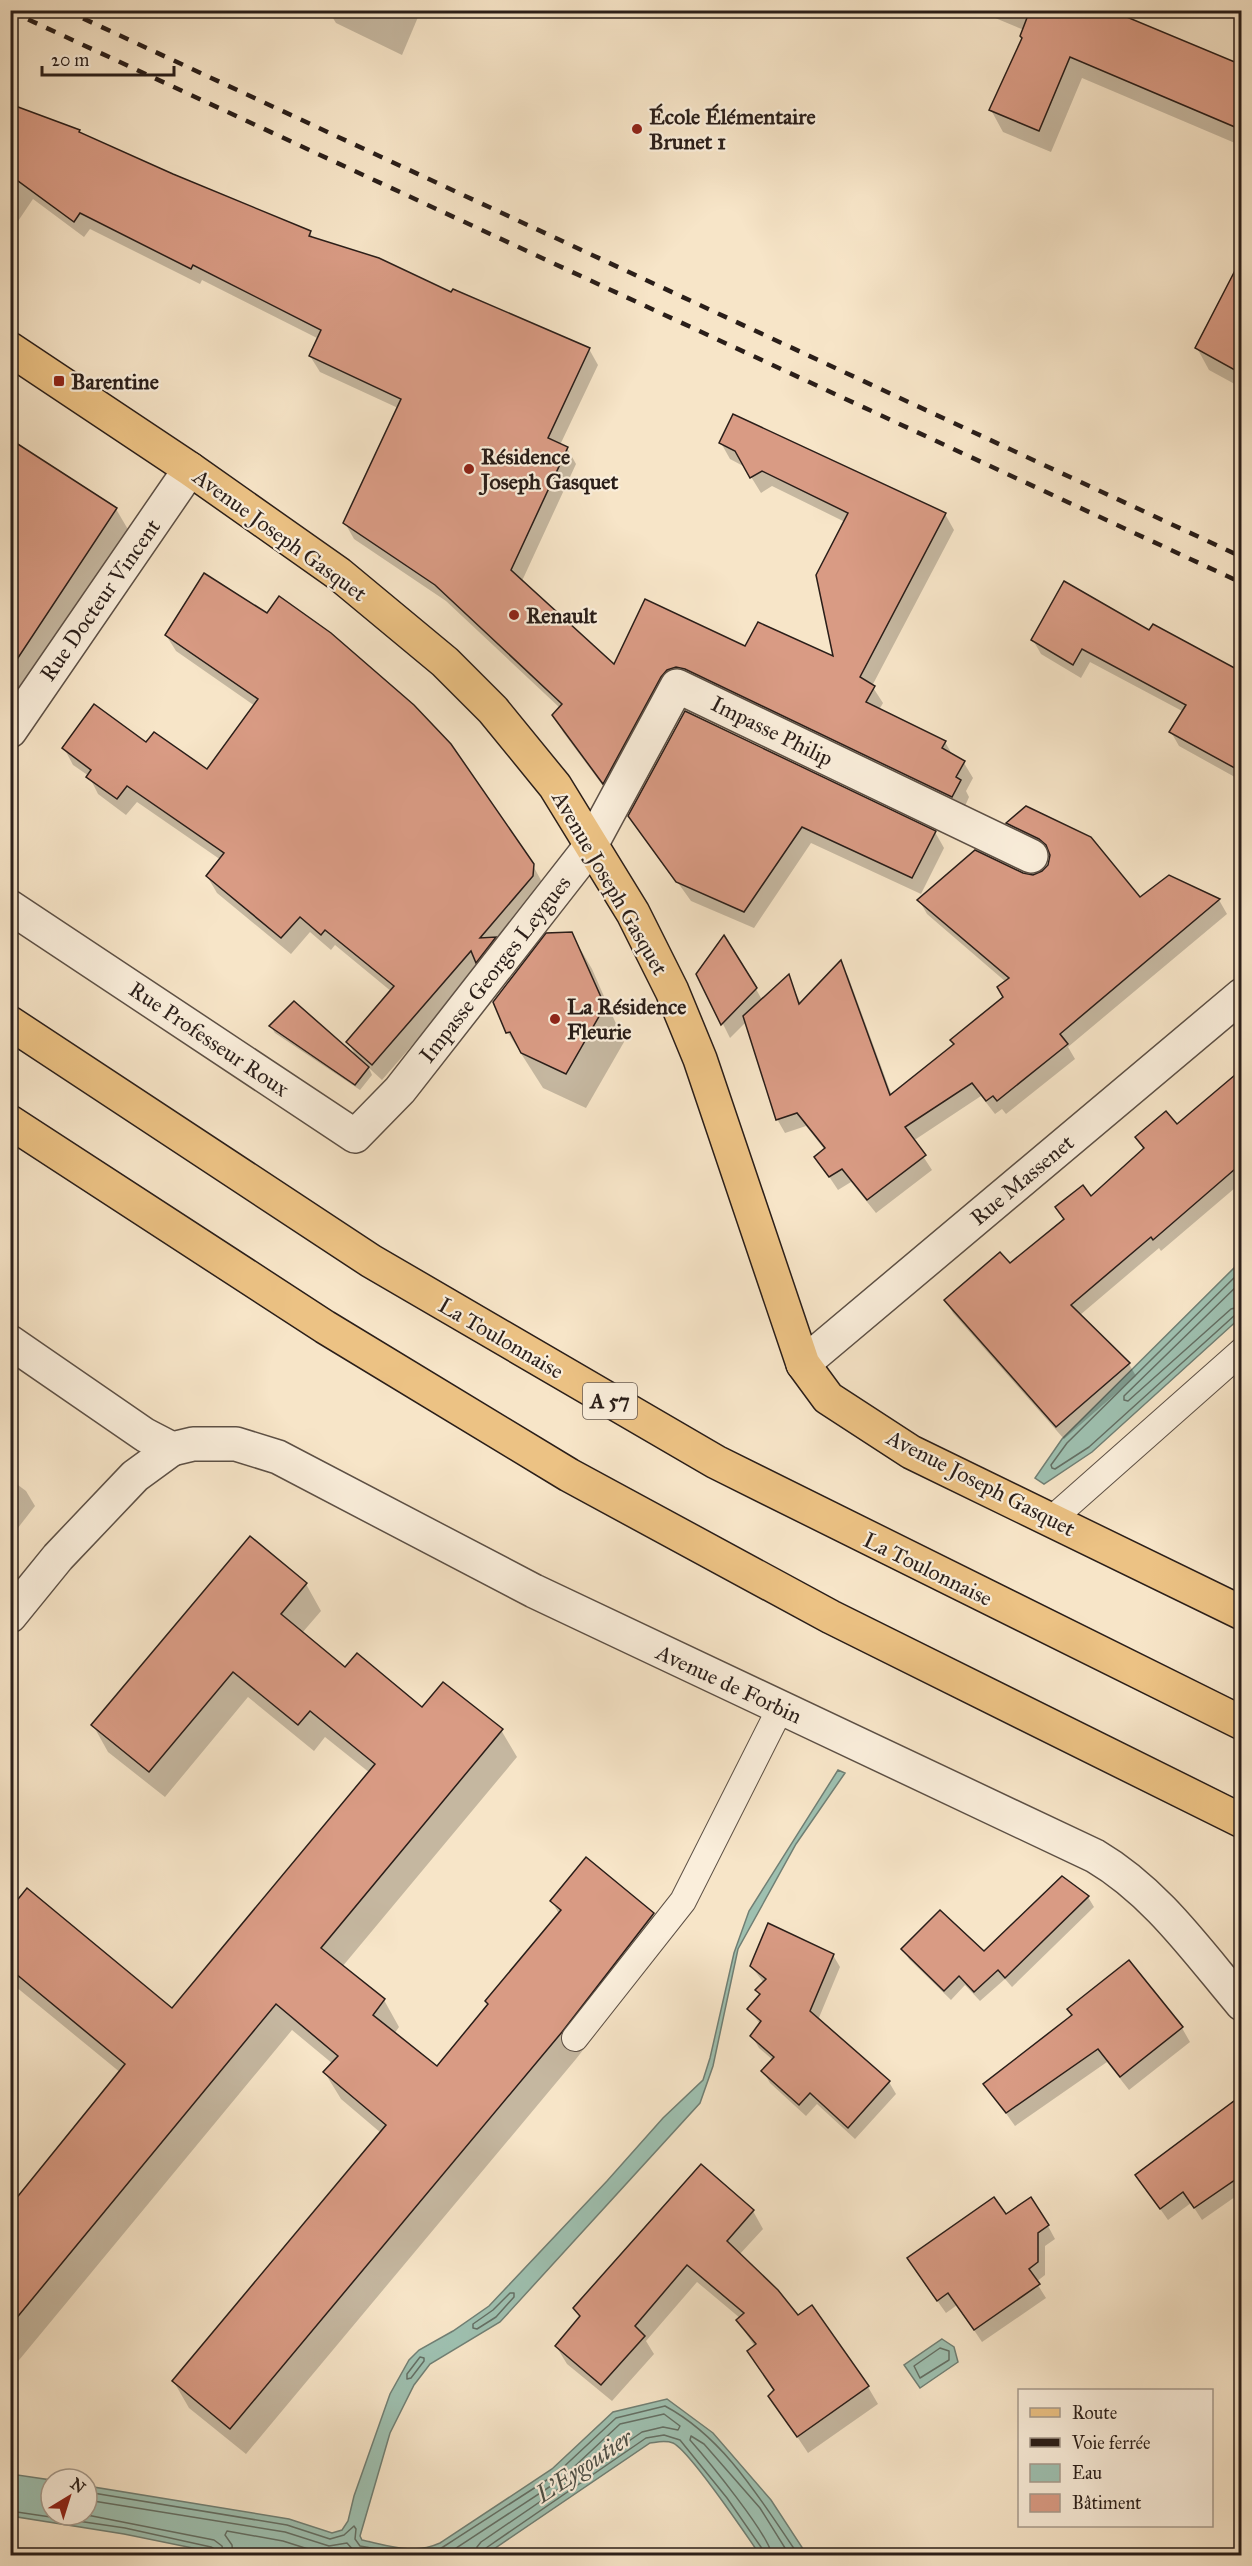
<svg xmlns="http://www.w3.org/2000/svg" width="1252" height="2566" font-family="'IM FELL Great Primer',serif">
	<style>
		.water { fill: #9ec0b0; stroke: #707f74; stroke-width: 1.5 }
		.shadow { fill: #0003 }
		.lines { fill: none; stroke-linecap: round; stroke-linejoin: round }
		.shore { stroke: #646f64; stroke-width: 1.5 }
		.building { fill: #d99b84; stroke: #2a1e19; stroke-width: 1.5 }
		.service-casing { stroke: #5d5045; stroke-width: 28 }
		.minor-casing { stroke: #5d5045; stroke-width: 36 }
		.tertiary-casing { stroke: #5d5045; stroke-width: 36 }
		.primary-casing { stroke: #2a1e19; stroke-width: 36 }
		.motorway-casing { stroke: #2a1e19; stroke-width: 36 }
		.service { stroke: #faeedb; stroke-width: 26 }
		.minor { stroke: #faeedb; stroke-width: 33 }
		.tertiary { stroke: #faeedb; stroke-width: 33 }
		.primary { stroke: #ecc284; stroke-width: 33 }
		.motorway { stroke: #ecc284; stroke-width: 33 }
		.rail { stroke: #2a1e19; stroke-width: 4.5; stroke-dasharray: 10 10; stroke-linecap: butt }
		.poi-dot { fill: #8f2418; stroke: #faeedb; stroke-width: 2 }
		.labels { text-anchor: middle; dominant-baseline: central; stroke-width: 4.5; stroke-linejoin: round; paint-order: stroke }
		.shield { fill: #faeedb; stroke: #685c53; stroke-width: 1.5 }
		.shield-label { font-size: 21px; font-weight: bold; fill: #2a1e19 }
		.poi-label { font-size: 22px; font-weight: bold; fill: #2a1e19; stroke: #faeedb; text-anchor: start }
		.street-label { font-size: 22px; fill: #2a1e19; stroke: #faeedb }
		.water-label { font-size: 24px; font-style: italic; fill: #4d4f46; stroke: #faeedb }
	</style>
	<rect width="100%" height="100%" fill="#f7e5c8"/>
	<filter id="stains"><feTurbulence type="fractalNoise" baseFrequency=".00333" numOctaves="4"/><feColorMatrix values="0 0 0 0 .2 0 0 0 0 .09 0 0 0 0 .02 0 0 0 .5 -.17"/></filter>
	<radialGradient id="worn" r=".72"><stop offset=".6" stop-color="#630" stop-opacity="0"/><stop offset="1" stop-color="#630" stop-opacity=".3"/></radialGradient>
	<g class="water">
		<polygon points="1241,1261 1241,1317 1092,1452 1044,1484 1035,1478 1062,1439"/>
		<path d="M838,1770L845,1773L796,1844L738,1949L713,2066L700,2103L500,2322L430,2364L414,2385L390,2433L360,2536L362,2540C390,2546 414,2555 440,2543L552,2469L613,2412L667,2399L713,2433L771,2500L807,2555H760C747,2536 689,2450 673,2443C665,2440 658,2442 650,2443L485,2555H227L124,2534L11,2516V2474L51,2480V2515H87V2486L289,2519L332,2533L342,2530L348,2521L354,2496L390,2394L409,2360L419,2350L453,2331L489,2306L607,2181L663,2118L703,2080L710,2058L734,1953L749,1911Z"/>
		<polygon points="942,2339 954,2347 958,2362 920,2388 904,2365"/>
	</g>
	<g class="shadow">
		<polygon points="328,10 421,10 402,55 336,23"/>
		<polygon points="976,10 1106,10 1242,67 1242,146 1082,78 1051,152 1003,132 991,110 1023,39 1024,30"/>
		<polygon points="10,104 79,131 81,134 172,175 310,232 313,239 589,349 598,365 560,445 567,448 576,464 522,581 614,666 746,648 835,658 845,522 772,486 761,493 745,467 730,459 721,443 945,514 954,530 872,686 883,703 879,710 945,742 953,756 964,763 973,778 966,791 969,797 962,813 695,685 612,798 563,732 554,716 560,708 446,601 354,539 345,523 398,408 320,372 310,356 319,339 202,280 200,284 90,229 84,237 33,199 10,233"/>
		<polygon points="1242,315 1242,388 1209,370 1197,348"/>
		<polygon points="10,439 116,509 133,538 28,699 10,687"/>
		<polygon points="1150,632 1242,672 1242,781 1179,746 1171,732 1184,712 1090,662 1081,678 1041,654 1033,640"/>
		<polygon points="166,635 532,864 542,882 480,967 382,1080 369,1068 372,1075 360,1090 275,1033 271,1027 357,1058 348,1042 392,992 335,945 331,950 310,932 291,954 217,893 207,876 221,860 137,802 126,815 98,794 89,776 73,765 64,748 147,745 207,771 255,706 176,651"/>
		<polygon points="1026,808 1149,911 1183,883 1219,900 1227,914 1068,1047 1075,1059 1006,1114 1002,1109 995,1114 981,1096 913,1141 932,1170 876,1213 851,1182 838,1190 816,1157 825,1150 806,1126 785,1133 777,1119 746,1022 730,1038 698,974 756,989 762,1000 788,976 801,1004 840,963 848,976 892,1096 955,1045 1005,998 1006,982 927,914 919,900 1023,875 1033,876 1043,872 1049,865 1051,855 1016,837 1008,823"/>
		<polygon points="630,816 935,832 944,848 921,894 811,843 754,928 691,901"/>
		<polygon points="571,933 592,969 624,1042 586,1108 543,1088 508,1033 495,1002"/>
		<polygon points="1242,1071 1242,1182 1161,1251 1159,1248 1080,1315 1129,1364 1136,1376 1064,1439 953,1313 946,1301 1010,1265 1065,1221 1057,1207 1091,1198 1144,1150 1137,1137 1177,1126"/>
		<polygon points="10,1479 26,1491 35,1506 14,1533 10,1530"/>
		<polygon points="306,1584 321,1611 302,1633 345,1669 422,1709 501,1730 517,1757 342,1967 384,2000 399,2027 394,2034 437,2068 559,1914 552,1901 586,1859 653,1914 668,1941 576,2059 246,2454 189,2408 174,2382 381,2133 341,2099 325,2073 333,2064 292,2030 10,2371 10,2190 20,2197 121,2073 10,1982 10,1911 173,2011 370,1773 325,1737 314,1751 248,1697 165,1797 108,1752 93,1725"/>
		<polygon points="1062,1877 1088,1897 1094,1907 1012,1987 1005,1979 980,2001 965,1985 951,2000 909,1959 903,1949 984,1953"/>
		<polygon points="833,1955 840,1967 818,2020 889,2082 896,2094 855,2139 817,2104 806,2116 770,2083 763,2071 773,2060 759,2048 752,2036 760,2024 749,2009 761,1996 757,1990 764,1983 751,1966"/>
		<polygon points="1128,1962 1182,2028 1190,2042 1129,2090 1107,2062 1015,2126 985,2084 1073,2016 1069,2009"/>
		<polygon points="1242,2097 1242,2192 1202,2220 1191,2203 1168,2220 1137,2176"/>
		<polygon points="753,2211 763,2229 739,2255 868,2387 878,2404 808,2453 770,2396 775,2391 755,2347 738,2321 740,2318 697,2282 646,2341 654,2354 612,2401 567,2364 556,2346 580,2318 575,2309"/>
		<polygon points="1006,2216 1048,2226 1055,2239 1045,2246 1045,2275 1036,2282 1046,2298 982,2342 957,2305 946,2313 916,2271"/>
		<polygon points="1242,2305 1242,2322 1235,2311"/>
	</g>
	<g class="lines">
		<g class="shore">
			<polyline points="1242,1270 1067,1443 1051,1465 1052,1468 1055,1469 1089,1447 1235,1315 1242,1313"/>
			<polyline points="1242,1281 1124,1396 1124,1400 1128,1401 1231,1309 1242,1306"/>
			<polygon points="510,2293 514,2293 514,2297 496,2317 477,2329 473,2328 473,2324 493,2310"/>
			<polygon points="940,2348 949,2351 949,2360 920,2378 914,2366"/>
			<polygon points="420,2357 424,2358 424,2361 411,2378 407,2379 407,2374"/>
			<polyline points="87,2492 287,2525 330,2539 344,2535 354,2526 356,2529 355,2539 360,2546 416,2556"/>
			<polyline points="87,2500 285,2532 329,2546 347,2543 355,2552 370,2556"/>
			<polyline points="10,2511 125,2528 211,2547 216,2550 217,2556"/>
			<polyline points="87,2515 214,2540 222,2546 224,2556"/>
			<polyline points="233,2556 232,2545 225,2535 227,2531 283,2541 330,2556"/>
			<path d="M427,2556L443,2547L556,2474L616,2418L665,2406C725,2438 762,2502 799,2556"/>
			<polyline points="444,2556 560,2480 620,2424 664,2414 680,2426 678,2430 663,2427 642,2432 481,2542 477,2547 475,2556"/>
			<polyline points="483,2556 486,2548 646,2438 664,2435 680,2440 727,2498 763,2550 764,2556"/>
			<path d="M772,2556C771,2537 706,2458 690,2440L691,2436L704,2444L760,2508L790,2556"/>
		</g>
	</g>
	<g class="building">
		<polygon points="1030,10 1110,10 1242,65 1242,130 1070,57 1039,131 989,110 1022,38 1020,36"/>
		<polygon points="10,104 80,130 79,132 173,174 311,231 309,236 379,258 451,292 453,289 590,348 548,438 568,447 511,570 614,664 645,599 745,646 758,622 833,656 816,575 848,513 762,471 750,478 735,451 719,443 733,414 946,513 860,677 875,686 866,702 946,741 942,748 965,761 956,777 961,780 952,797 685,669 676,667 667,670 661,677 603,784 552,715 562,704 435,585 343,523 401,399 309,356 321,330 193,265 191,269 80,213 74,222 10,175"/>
		<polygon points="1242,257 1242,374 1195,348"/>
		<polygon points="10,439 117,508 10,670"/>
		<polygon points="204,573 267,613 279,596 331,633 414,705 451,744 534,864 533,876 480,938 496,937 476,963 471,951 372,1065 346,1042 394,986 325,930 321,935 300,917 281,938 206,876 224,853 127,786 117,799 86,777 91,770 62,748 94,704 146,742 154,732 207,769 258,699 165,635"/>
		<polygon points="1064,581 1149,630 1153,624 1242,672 1242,772 1169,732 1186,705 1082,649 1073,665 1031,640"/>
		<polygon points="685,711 936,831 912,878 802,827 744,912 676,882 628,816"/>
		<polygon points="1026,806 1091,837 1140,897 1169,875 1220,899 1060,1034 1068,1044 997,1101 993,1096 986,1101 972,1083 905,1127 926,1155 867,1200 842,1169 829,1177 814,1157 825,1148 797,1113 776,1120 743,1016 789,974 799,1004 841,960 890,1095 954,1044 950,1040 1003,997 997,987 1009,978 917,900 975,850 1023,873 1033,875 1042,871 1048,865 1050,855 1046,845 1039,839 1006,823"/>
		<polygon points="572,932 605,1006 566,1074 521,1053 510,1032 506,1033 493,1002 546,933"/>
		<polygon points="724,935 757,988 721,1025 696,974"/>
		<polygon points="294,1001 369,1067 355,1085 269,1026"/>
		<polygon points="1242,1069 1242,1163 1153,1240 1151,1237 1071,1305 1130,1363 1056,1427 944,1300 1000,1252 1010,1263 1064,1219 1055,1207 1083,1185 1091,1196 1144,1148 1135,1137 1166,1111 1177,1124"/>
		<polygon points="250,1536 307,1583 281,1614 345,1667 357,1653 422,1707 443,1682 503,1729 321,1948 385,1999 373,2015 437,2066 488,2004 485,2001 561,1910 550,1901 586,1857 654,1913 562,2032 230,2429 172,2381 386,2125 323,2072 338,2056 276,2004 10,2326 10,2206 125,2064 10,1969 10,1909 27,1888 172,2008 375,1764 310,1711 298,1725 233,1672 149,1772 91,1725"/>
		<polygon points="1062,1876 1089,1896 1005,1978 998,1970 974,1992 959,1976 944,1991 901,1949 940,1910 984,1951"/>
		<polygon points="768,1923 834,1954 810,2011 890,2081 848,2128 810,2093 799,2105 761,2071 774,2057 750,2036 761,2021 747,2009 760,1994 755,1990 766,1979 750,1966"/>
		<polygon points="1129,1960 1183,2027 1120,2077 1098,2049 1006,2113 983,2084 1072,2015 1067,2009"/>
		<polygon points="1242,2095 1242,2175 1194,2208 1183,2192 1160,2209 1135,2175"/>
		<polygon points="701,2164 754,2210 727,2241 778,2290 798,2315 812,2305 869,2386 797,2437 768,2396 774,2390 747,2351 756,2344 736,2320 744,2313 687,2265 635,2326 645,2336 601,2385 555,2346 580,2316 573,2308"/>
		<polygon points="994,2197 1006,2214 1031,2197 1049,2225 1038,2233 1038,2262 1029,2269 1040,2284 974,2330 948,2293 937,2301 907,2258"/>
	</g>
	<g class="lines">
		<g class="service-casing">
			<g id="service">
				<polyline points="1051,1520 1242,1351"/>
				<polyline points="575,2038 683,1901 780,1709"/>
			</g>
		</g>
		<g class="minor-casing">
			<g id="minor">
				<polyline points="10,731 190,469"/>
				<polyline points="10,907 355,1136 400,1090 590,847 677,686 1031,856"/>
				<polyline points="803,1364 1242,995"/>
				<polyline points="10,1616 58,1557 135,1476 172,1449"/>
			</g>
		</g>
		<g class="tertiary-casing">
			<path id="tertiary" d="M10,1342L145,1435L172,1449L193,1444H236L278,1457L534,1591L1095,1856C1156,1892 1197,1951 1242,2004"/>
		</g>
		<g class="primary-casing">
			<polyline id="primary" points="10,349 190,469 339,574 445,662 493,710 555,786 633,913 672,991 700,1059 803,1364 828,1398 911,1452 1242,1613"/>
		</g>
		<g class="motorway-casing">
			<g id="motorway">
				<polyline points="10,1023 371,1261 716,1462 1242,1723"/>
				<polyline points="10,1122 325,1327 569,1475 831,1617 1242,1821"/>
			</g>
		</g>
		<use href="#service" class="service"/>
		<use href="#minor" class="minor"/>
		<use href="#tertiary" class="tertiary"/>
		<use href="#primary" class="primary"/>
		<use href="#motorway" class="motorway"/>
		<g class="rail">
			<polyline points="65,10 1242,557"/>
			<polyline points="10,11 1242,583"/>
		</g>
	</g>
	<g class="poi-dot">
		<circle cx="637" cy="129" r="6"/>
		<rect x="53" y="375" width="12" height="12" rx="3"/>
		<circle cx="469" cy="469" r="6"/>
		<circle cx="514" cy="615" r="6"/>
		<circle cx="555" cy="1019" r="6"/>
	</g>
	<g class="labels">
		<rect class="shield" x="583" y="1383" width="54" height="36" rx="4.5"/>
		<g class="shield-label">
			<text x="610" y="1401">A 57</text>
		</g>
		<g class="poi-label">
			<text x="649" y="116">École Élémentaire<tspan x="649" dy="25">Brunet 1</tspan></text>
			<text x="71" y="381">Barentine</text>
			<text x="481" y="456">Résidence<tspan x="481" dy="25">Joseph Gasquet</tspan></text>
			<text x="526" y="615">Renault</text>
			<text x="567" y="1006">La Résidence<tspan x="567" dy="25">Fleurie</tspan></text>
		</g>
		<g class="street-label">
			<text transform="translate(280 535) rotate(36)">Avenue Joseph Gasquet</text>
			<text transform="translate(100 600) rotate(-55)">Rue Docteur Vincent</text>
			<text transform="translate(772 731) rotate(26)">Impasse Philip</text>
			<text transform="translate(610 883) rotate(60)">Avenue Joseph Gasquet</text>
			<text transform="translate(495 969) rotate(-52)">Impasse Georges Leygues</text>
			<text transform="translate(209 1039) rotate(34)">Rue Professeur Roux</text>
			<text transform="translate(1022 1180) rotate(-40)">Rue Massenet</text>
			<text transform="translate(501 1338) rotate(30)">La Toulonnaise</text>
			<text transform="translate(981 1483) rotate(27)">Avenue Joseph Gasquet</text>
			<text transform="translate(928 1569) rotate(26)">La Toulonnaise</text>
			<text transform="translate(729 1684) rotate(25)">Avenue de Forbin</text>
		</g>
		<g class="water-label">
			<text transform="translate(584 2466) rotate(-34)">L'Eygoutier</text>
		</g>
	</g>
	<rect width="1252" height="2566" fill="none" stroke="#f7e5c8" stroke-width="36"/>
	<rect x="12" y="12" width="1228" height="2542" fill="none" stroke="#2a1e19" stroke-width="3"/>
	<rect x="18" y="18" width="1216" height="2530" fill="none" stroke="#2a1e19" stroke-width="1.5"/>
	<rect x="1018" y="2389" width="195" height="138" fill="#faeedb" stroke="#a79b8d" stroke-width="1.5"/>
	<rect x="1030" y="2408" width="30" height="9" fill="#ecc284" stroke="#a79b8d" stroke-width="1.5"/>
	<text x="1072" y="2419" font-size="18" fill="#2a1e19">Route</text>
	<rect x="1030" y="2438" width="30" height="9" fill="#2a1e19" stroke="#a79b8d" stroke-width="1.5"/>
	<text x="1072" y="2449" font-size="18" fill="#2a1e19">Voie ferrée</text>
	<rect x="1030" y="2464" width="30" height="18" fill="#9ec0b0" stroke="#a79b8d" stroke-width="1.5"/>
	<text x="1072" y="2479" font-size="18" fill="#2a1e19">Eau</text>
	<rect x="1030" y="2494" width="30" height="18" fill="#d99b84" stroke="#a79b8d" stroke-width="1.5"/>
	<text x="1072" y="2509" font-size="18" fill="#2a1e19">Bâtiment</text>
	<g transform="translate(69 2497) rotate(38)"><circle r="28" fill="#faeedb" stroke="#a79b8d" stroke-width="1.5"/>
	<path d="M0-4.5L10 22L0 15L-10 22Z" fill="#8f2418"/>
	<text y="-9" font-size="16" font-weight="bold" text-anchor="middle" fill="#2a1e19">N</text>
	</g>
	<path d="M42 66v9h132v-9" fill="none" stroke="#2a1e19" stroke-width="3"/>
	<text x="51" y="66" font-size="18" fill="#2a1e19" stroke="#faeedb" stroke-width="4.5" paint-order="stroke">20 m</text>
	<rect width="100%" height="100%" filter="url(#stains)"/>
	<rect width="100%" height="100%" fill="url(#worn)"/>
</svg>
